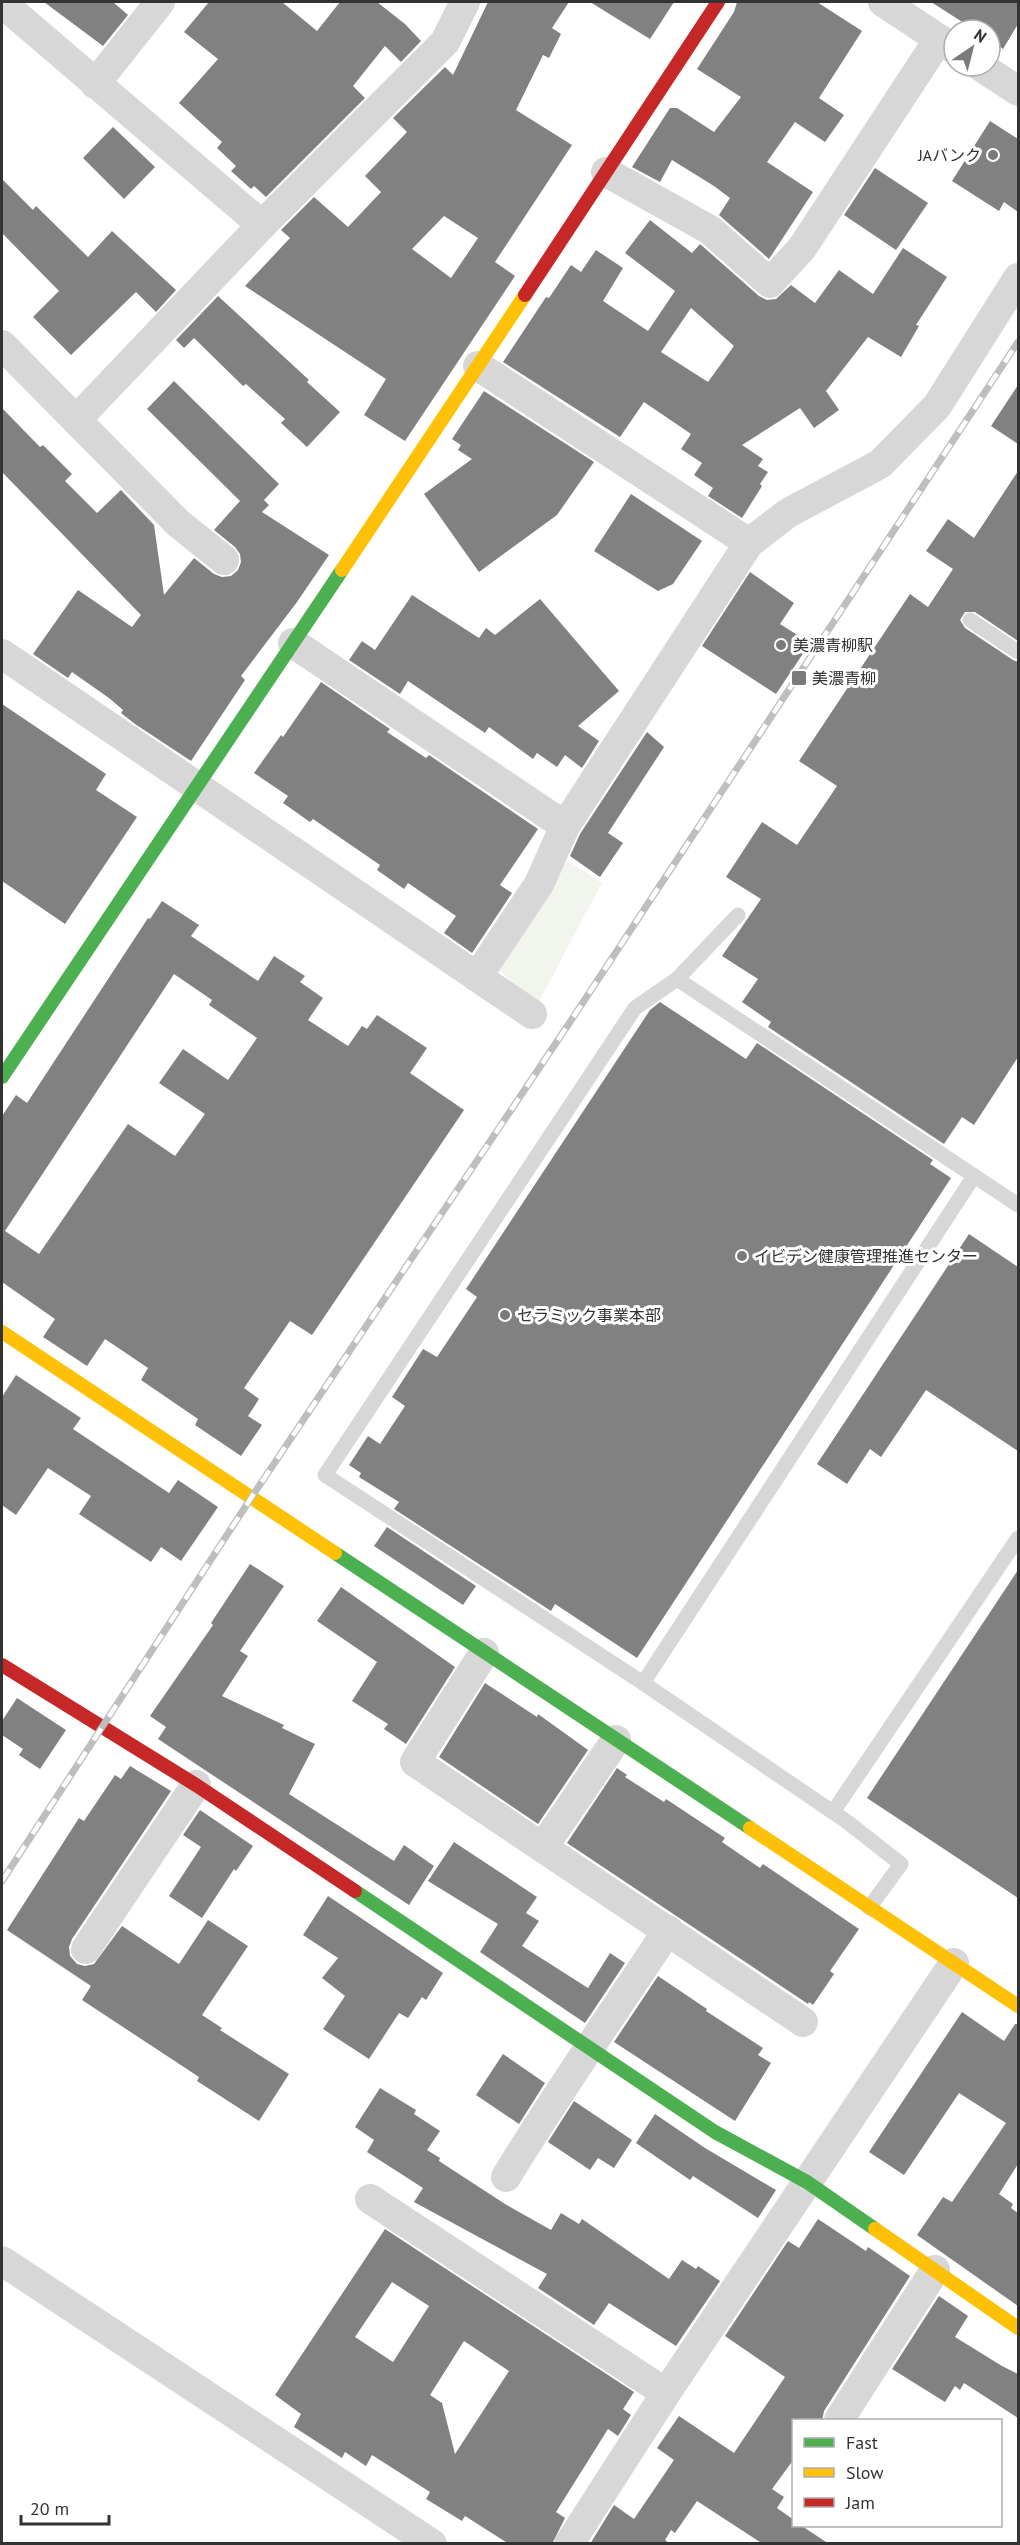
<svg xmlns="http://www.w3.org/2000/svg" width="1020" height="2545" font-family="'PT Sans','Noto Sans JP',sans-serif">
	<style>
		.green { fill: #f1f5ed }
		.building { fill: #818181; fill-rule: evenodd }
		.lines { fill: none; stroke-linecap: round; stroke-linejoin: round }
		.lane { stroke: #d7d7d7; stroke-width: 15 }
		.street { stroke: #d7d7d7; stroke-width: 30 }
		.fast { stroke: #4caf50; stroke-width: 14 }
		.slow { stroke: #ffc107; stroke-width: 14 }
		.jam { stroke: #c62828; stroke-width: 14 }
		.rail-casing { stroke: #bebebe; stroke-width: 7 }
		.rail { stroke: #fff; stroke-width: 4.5; stroke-dasharray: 14; stroke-linecap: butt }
		.poi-dot { fill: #7a7a7a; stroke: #fff; stroke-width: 2 }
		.labels { text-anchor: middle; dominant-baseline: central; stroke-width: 6; stroke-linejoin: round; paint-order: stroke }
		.poi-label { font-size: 16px; fill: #333; stroke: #fff; text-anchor: start }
	</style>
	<rect width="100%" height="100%" fill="#fff"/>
	<polygon class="green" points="567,860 602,883 538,1003 494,966"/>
	<g class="building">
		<polygon points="44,2 113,2 128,15 103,46"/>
		<polygon points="209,2 282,2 317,31 340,2 377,2 405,24 421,41 401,62 385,46 353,86 365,98 266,197 254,186 251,189 231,171 236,166 217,148 222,142 179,103 218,59 184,32"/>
		<path d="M488,2H569L552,28L561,34L549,58L543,55L516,110L572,145L495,262L515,276L405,441L364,415L386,379L245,286L290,238L281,230L314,197L348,227L381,192L365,176L407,132L393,118L445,67L453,75ZM444,216L478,238L451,278L412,249Z"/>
		<polygon points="590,2 674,2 650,39"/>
		<polygon points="737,2 817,2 862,31 819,98 844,115 825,142 795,122 767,162 813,192 769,259 719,215 730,198 714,186 672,160 660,182 632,167 670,108 677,108 714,132 741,97 697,69 734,12"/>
		<polygon points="931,2 1018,2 1018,24 1003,49 990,40 990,30 975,30"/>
		<polygon points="990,121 1018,139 1018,212 1004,202 999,211 952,181"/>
		<polygon points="113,127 155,167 124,199 83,158"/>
		<polygon points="875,168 928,203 896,250 844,215"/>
		<polygon points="2,179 33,210 36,206 88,257 112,231 176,290 156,312 136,292 71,355 33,317 59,291 2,233"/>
		<path d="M650,220L692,253L700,244L759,296L767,300L776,299L791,285L815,303L839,270L873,294L903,248L947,277L916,325L919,326L901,357L868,337L826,391L839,410L814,428L800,408L742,445L763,459L758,466L768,472L760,484L762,486L742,518L708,496L713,488L694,475L702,463L681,449L691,434L644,402L620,437L503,362L546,297L549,298L571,265L581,272L596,250L623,268L603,301L648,331L675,291L625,253ZM691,308L734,346L708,382L661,352Z"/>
		<polygon points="218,296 309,380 307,382 340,412 307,447 281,423 285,419 246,384 243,386 194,338 184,348 176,340"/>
		<polygon points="174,381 279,484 264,500 269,505 262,512 329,555 297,602 241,676 245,680 191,761 135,724 121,713 123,710 109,698 72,672 68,678 33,654 78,590 132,627 141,615 2,472 2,408 40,447 43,445 72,474 65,481 97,513 121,490 154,525 164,595 194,558 214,574 222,577 231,576 238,570 241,562 240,554 235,547 214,530 240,501 147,409"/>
		<polygon points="1018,385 1018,444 991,426"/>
		<polygon points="484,391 594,462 557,515 479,572 424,494 472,459 458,450 461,445 452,439"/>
		<polygon points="1018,471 1018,641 975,612 965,612 960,620 965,628 1013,660 1018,662 1018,1057 974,1125 962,1117 944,1144 768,1027 771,1022 742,1002 758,979 722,956 761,899 726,877 762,822 797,845 837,786 799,761 910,594 928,607 953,569 926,551 948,519 974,538"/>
		<polygon points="631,494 702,541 673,584 658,591 594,551"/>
		<polygon points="750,572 794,603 780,624 810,643 776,694 702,646"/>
		<polygon points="412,595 479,638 486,628 495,635 540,599 619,691 578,726 599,741 582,768 565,755 557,767 537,753 533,759 489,727 485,733 408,681 400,694 349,660 362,641 375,650"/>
		<polygon points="321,682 390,729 387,732 426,758 429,755 538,829 500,885 512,893 472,953 444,933 456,916 408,883 404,889 377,870 380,865 313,819 310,822 283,803 288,796 254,773 281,735 283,737"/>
		<polygon points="2,704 106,774 96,790 137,817 65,924 2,881"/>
		<polygon points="647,732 664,747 608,833 623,843 600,877 570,856 580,834"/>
		<path d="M162,901L199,925L191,936L258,981L274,956L305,976L300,982L323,998L308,1020L348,1046L362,1026L367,1029L377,1015L427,1048L410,1073L464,1110L312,1335L290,1321L244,1388L259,1399L248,1416L262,1425L241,1456L195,1425L198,1419L141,1380L148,1368L105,1339L87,1366L43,1337L55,1319L2,1282V1116L16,1095L27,1103L148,918L150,919ZM174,974L212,1000L209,1005L257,1038L228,1080L183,1049L159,1083L205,1114L175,1156L128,1124L39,1254L5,1231Z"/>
		<polygon points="660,1002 746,1059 757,1043 933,1160 930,1164 951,1178 637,1658 555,1604 551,1611 394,1509 399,1502 359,1477 361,1473 349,1465 368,1436 380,1444 405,1406 392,1397 423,1349 437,1357 477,1297 466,1289 650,1010"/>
		<polygon points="969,1234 1018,1267 1018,1451 926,1390 881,1457 870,1449 847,1484 817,1464"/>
		<polygon points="16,1375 81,1418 73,1429 169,1493 178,1480 218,1507 181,1561 161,1547 151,1562 79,1514 91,1496 48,1468 16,1515 2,1505 2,1397"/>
		<polygon points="387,1527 476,1586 463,1605 374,1546"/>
		<polygon points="250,1564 284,1586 240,1651 248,1656 222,1696 284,1725 282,1728 315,1744 289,1794 394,1861 404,1845 434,1866 409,1905 158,1739 166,1727 150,1716 213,1625 211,1623"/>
		<polygon points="1018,1570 1018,1898 867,1798"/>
		<polygon points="341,1587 455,1667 406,1744 384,1729 388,1724 352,1701 377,1662 317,1621"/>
		<polygon points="485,1683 537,1717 538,1714 588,1750 538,1824 439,1757"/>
		<polygon points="17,1698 66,1730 40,1769 19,1755 23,1749 2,1735 2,1721"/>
		<polygon points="130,1766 171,1791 72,1939 69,1947 70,1956 77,1964 85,1966 94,1964 122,1926 179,1964 208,1920 248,1946 202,2015 222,2028 220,2030 289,2074 259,2121 197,2081 199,2077 82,2000 91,1986 7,1930 79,1818 84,1821 115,1775 121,1779"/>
		<polygon points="617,1768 627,1775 625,1777 664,1802 666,1799 725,1838 722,1842 760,1868 763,1864 859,1929 830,1971 834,1974 813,2005 809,2002 808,2004 567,1843"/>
		<polygon points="200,1810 253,1846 236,1871 234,1869 202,1918 169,1896 201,1847 183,1835"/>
		<polygon points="454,1842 537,1897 526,1913 539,1921 522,1946 588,1988 610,1953 625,1963 585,2023 480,1952 498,1924 428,1881"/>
		<polygon points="328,1896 443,1973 426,2000 422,1997 408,2018 399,2013 369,2059 323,2029 345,1996 322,1978 338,1958 303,1935"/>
		<polygon points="658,1976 707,2009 706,2011 763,2048 758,2055 771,2063 735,2121 614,2042"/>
		<polygon points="962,2012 1004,2041 1015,2024 1018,2024 1018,2164 999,2194 1013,2204 1011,2208 1018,2213 1018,2306 917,2235 943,2197 952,2202 1006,2123 959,2093 904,2175 869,2152"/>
		<polygon points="503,2054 545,2083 519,2124 476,2095"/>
		<polygon points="380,2088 416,2110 414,2114 440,2131 427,2150 440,2158 439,2161 505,2204 551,2230 561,2213 579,2224 582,2219 669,2279 682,2260 696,2269 698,2266 720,2281 676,2346 609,2303 594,2325 538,2288 547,2274 414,2202 423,2188 367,2152 374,2140 355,2127"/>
		<polygon points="574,2101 632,2140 614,2168 598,2158 590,2170 548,2142"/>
		<polygon points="655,2114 705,2148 776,2190 758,2218 693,2176 690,2180 636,2143"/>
		<polygon points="818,2219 866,2251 868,2247 910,2276 824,2411 822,2421 794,2421 794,2459 772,2489 784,2497 777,2508 794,2520 794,2526 802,2526 829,2544 763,2544 697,2501 675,2533 671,2530 665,2540 670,2544 590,2544 614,2505 634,2519 674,2460 657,2448 679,2416 734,2453 785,2377 725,2336 788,2241 799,2248"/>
		<path d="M385,2229L634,2392L623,2409L631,2415L618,2436L608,2429L556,2512L565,2518L552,2544H509L465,2516L462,2521L426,2499L430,2492L372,2455L366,2466L345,2452L342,2458L294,2427L301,2414L275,2395ZM392,2282L429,2306L393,2362L355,2337ZM464,2341L509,2371L455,2454L442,2403L430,2395Z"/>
		<polygon points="939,2296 968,2316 955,2337 1002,2366 1018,2374 1018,2418 964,2383 960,2390 955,2386 945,2402 892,2369"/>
	</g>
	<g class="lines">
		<g class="lane">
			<polyline points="970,620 1018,652"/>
			<polyline points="738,915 677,979 1018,1205"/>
			<polyline points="677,979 635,1008 325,1475 643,1683 846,1821 901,1864 869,1908"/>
			<polyline points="643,1683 974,1176"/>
			<polyline points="833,1812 1018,1538"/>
		</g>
		<g class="street">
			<polyline points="883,2 954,49"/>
			<polyline points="2,3 262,225 445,42 465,2"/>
			<polyline points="980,66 1018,91"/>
			<polyline points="95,84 160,2"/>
			<polyline points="606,172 710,230 770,283 802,248 939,39"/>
			<polyline points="2,345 178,523 224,560"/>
			<polyline points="478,366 749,543"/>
			<polyline points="76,420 262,225"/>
			<polyline points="293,643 565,826"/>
			<polyline points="2,654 532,1014"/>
			<polyline points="477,977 539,884 565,826 749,543 788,513 880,464 937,406 1018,278"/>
			<polyline points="484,1653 415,1762 803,2022"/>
			<polyline points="543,1847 616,1740"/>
			<polyline points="86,1949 196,1785"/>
			<path d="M506,2177C557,2093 614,2012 668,1930"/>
			<polyline points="370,2199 666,2393"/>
			<polyline points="2,2261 432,2544"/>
			<polyline points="839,2420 935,2270"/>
			<polyline points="569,2544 666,2393 954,1963"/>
		</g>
		<g class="fast">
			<polyline points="2,1077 342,570"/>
			<polyline points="335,1553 750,1828"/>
			<polyline points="355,1891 715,2132 807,2182 875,2229"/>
		</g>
		<g class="slow">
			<polyline points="342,570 525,295"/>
			<polyline points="2,1332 335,1553"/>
			<polyline points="750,1828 1018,2006"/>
			<polyline points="875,2229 1018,2328"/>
		</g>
		<g class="jam">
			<polyline points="525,295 718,2"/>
			<polyline points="2,1665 196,1785 355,1891"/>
		</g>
		<g class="rail-casing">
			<polyline id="rail" points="2,1881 251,1498 570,1022 1018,342"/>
		</g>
		<use href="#rail" class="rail"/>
	</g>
	<g class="poi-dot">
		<circle cx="993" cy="155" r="6"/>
		<circle cx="781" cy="645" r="6"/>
		<rect x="791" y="670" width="16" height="16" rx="3"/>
		<circle cx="742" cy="1256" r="6"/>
		<circle cx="505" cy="1315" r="6"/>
	</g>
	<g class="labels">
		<g class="poi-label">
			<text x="981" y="155" text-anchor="end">JAバンク</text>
			<text x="793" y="645">美濃青柳駅</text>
			<text x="812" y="678">美濃青柳</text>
			<text x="754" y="1256">イビデン健康管理推進センター</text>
			<text x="517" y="1315">セラミック事業本部</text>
		</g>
	</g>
	<rect width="1020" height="2545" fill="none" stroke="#333333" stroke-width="6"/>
	<rect x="792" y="2419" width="210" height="108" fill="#ffffff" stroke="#adadad" stroke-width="1.5"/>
	<rect x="804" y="2438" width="30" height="9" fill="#4caf50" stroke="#adadad" stroke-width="1.5"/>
	<text x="846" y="2449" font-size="18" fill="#333333">Fast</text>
	<rect x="804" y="2468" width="30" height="9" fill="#ffc107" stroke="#adadad" stroke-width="1.5"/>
	<text x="846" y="2479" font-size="18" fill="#333333">Slow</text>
	<rect x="804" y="2498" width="30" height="9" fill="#c62828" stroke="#adadad" stroke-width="1.5"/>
	<text x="846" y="2509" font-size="18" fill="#333333">Jam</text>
	<g transform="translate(972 48) rotate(35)"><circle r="28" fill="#ffffff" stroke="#adadad" stroke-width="1.5"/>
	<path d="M0-4.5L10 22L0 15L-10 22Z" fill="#7a7a7a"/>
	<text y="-9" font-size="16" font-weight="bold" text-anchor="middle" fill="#333333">N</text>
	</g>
	<path d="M21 2515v9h88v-9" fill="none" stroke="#333333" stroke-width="3"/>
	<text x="30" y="2515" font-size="18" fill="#333333" stroke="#ffffff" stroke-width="4.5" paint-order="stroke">20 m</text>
</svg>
